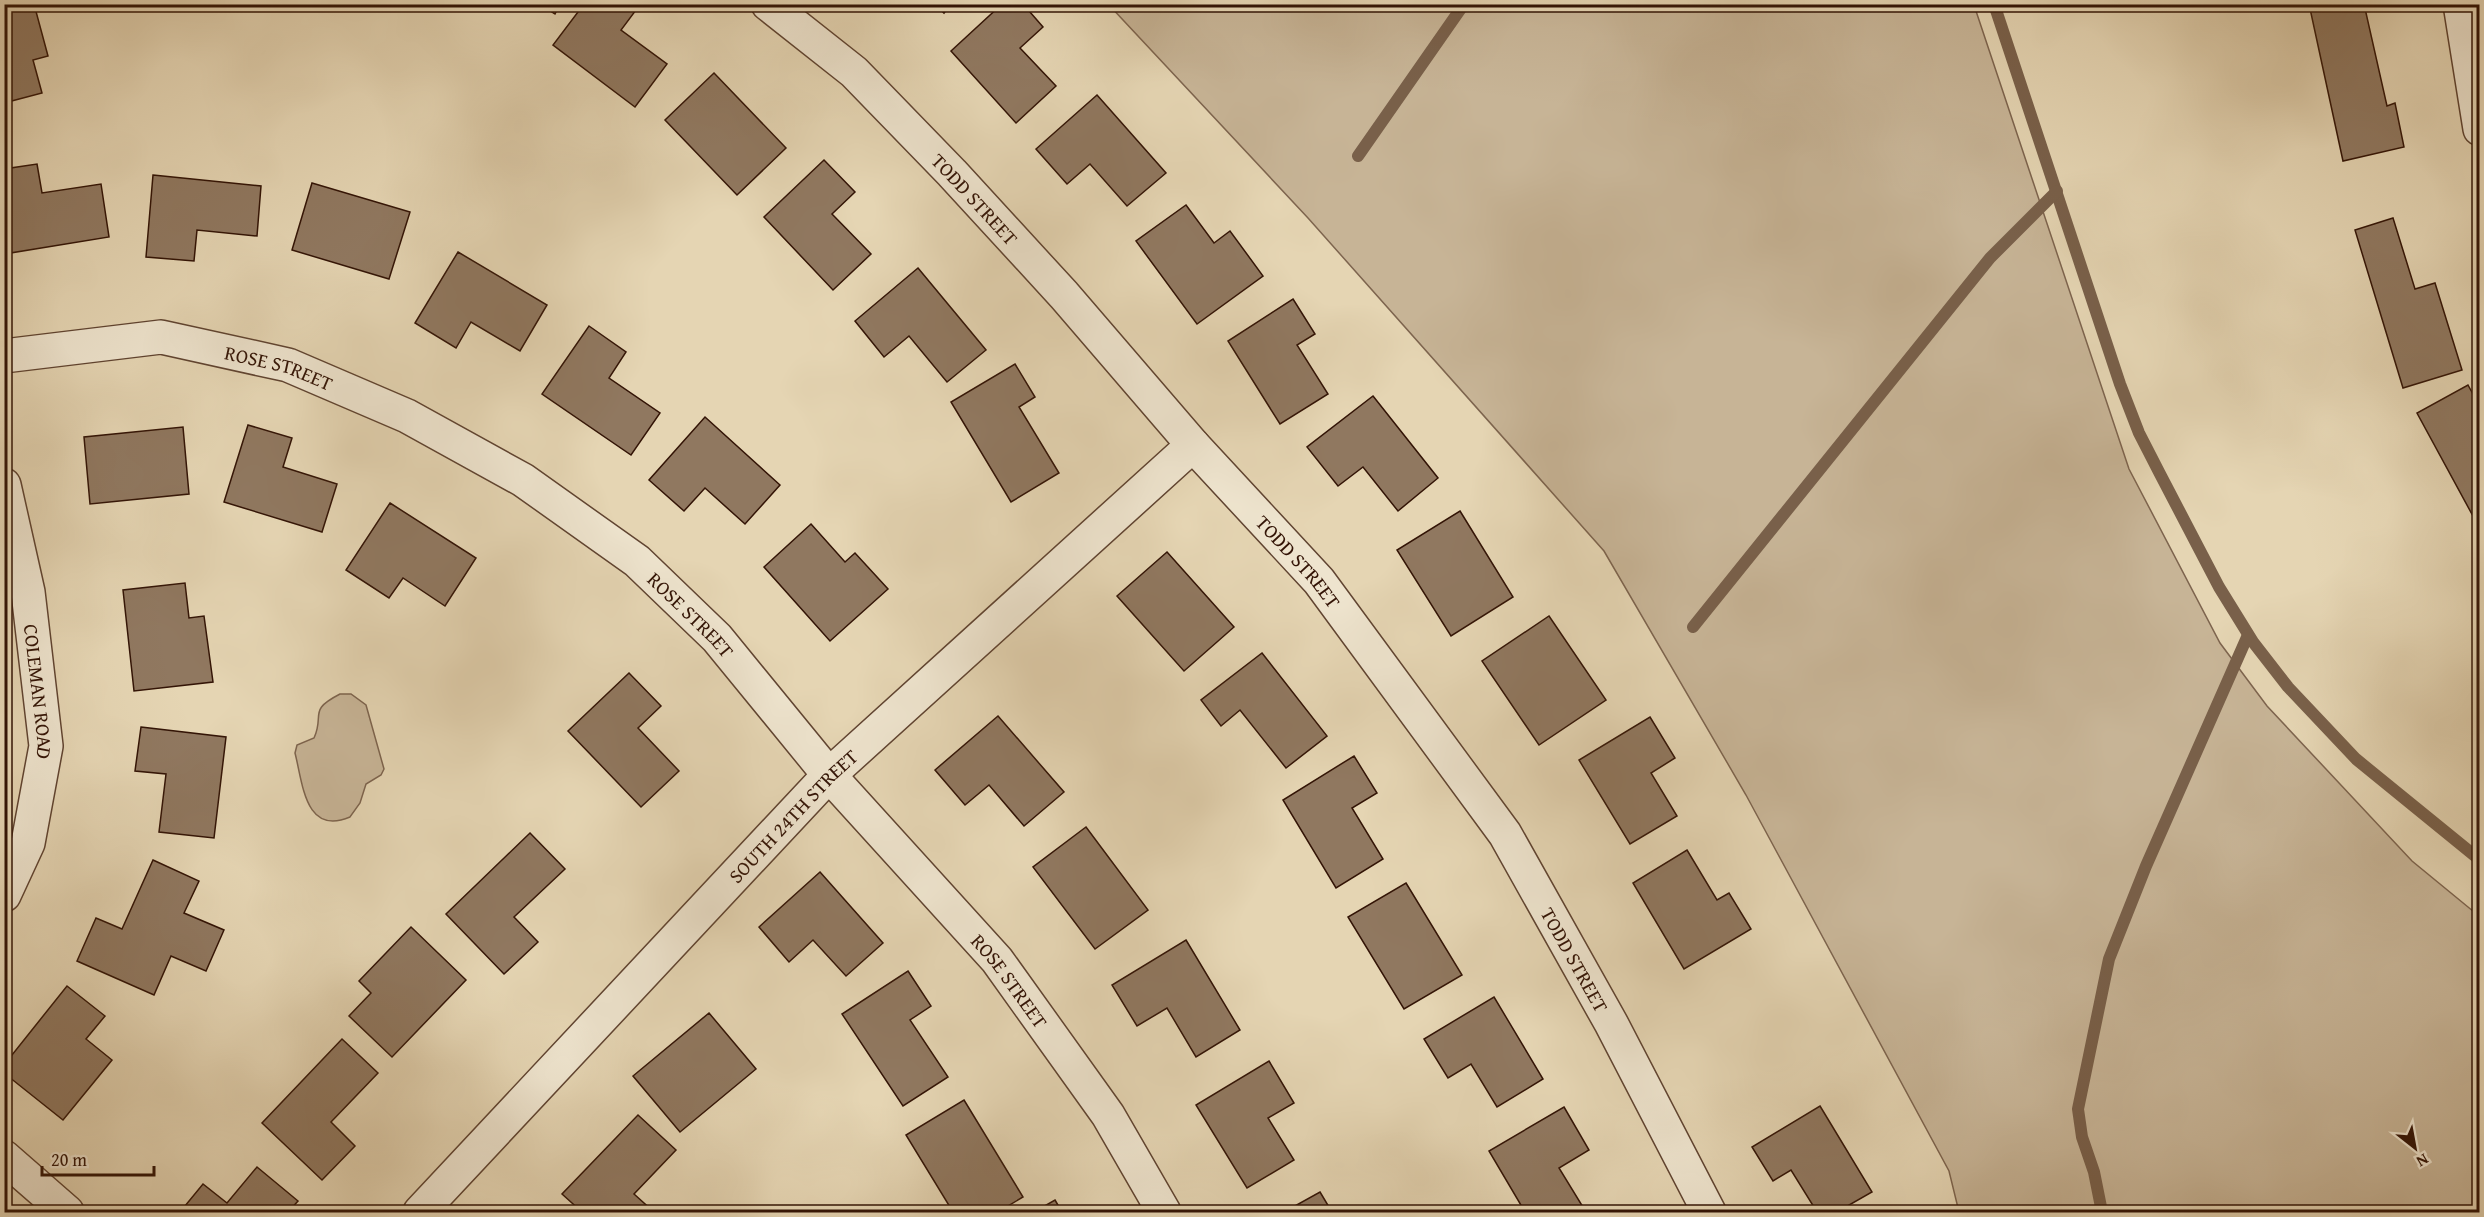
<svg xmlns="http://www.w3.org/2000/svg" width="2484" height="1217" font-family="'Gentium Book Plus',serif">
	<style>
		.green { fill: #c7b496; stroke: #7d644e; stroke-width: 1.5 }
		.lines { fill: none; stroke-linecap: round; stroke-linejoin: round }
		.stream { stroke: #79604a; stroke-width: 12 }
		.building { fill: #907860; stroke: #331406; stroke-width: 1.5 }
		.minor-casing { stroke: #604431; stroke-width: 36 }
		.minor { stroke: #eee4ce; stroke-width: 33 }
		.labels { text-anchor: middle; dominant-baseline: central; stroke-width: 4.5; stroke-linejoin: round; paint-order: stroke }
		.street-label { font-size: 20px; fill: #331406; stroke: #eee4ce }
	</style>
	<rect width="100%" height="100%" fill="#e5d5b3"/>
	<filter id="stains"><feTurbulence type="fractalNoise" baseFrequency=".00333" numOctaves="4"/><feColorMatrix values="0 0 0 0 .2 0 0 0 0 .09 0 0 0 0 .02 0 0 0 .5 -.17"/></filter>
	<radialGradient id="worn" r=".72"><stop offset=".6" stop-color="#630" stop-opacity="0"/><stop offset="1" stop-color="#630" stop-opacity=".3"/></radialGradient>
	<g class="green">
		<polygon points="1109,5 1974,5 2129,469 2220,643 2267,706 2412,861 2479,916 2479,1212 1959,1212 1949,1171 1746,795 1604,551 1308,218"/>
		<path d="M340,694H351L366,705L384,769L381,775L366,784L360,803L350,817C305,836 303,784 295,753L297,745L314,738C325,714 307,711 340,694Z"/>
	</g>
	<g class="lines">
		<g class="stream">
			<polyline points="1994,4 2120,384 2139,433 2159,472 2219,587 2253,642 2288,687 2356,759 2480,860"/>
			<polyline points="1358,156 1464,4"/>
			<polyline points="1693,627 1990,258 2057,191"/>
			<polyline points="2102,1212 2094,1172 2082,1137 2078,1109 2109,959 2146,866 2248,635"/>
		</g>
	</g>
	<g class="building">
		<polygon points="4,4 34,4 48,56 33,60 42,93 4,103"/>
		<polygon points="539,4 560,4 555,14"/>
		<polygon points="584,4 639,6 621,30 667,64 635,107 553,45"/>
		<polygon points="935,4 951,4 944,13"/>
		<polygon points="1002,4 1023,4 1043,27 1020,48 1056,86 1016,123 951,51"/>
		<polygon points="2309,4 2364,4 2387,106 2395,103 2404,147 2343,161"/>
		<polygon points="714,73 786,148 737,195 665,120"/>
		<polygon points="1097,95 1166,173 1127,206 1090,164 1067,184 1036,149"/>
		<polygon points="824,160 855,192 832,214 871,254 833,290 764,217"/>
		<polygon points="37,164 42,193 101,184 109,237 4,254 4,169"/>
		<polygon points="153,175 261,186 257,236 197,230 194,261 146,257"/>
		<polygon points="312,183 410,212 389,279 292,250"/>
		<polygon points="1186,205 1214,243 1230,231 1263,276 1197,324 1136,241"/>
		<polygon points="2393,218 2415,289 2435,283 2462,370 2403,388 2355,230"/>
		<polygon points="458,252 547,305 520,351 471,322 456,348 415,323"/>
		<polygon points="918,268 986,350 947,382 909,336 884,357 855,321"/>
		<polygon points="1293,299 1315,334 1297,345 1328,394 1280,424 1228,341"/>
		<polygon points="589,326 626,352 609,378 660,413 631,455 542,394"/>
		<polygon points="1015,364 1035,397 1019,407 1059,473 1011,502 951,402"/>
		<polygon points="2468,385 2480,407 2480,529 2417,413"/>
		<polygon points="1373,396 1438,478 1398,511 1363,467 1338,486 1307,447"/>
		<polygon points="705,417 780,485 745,524 705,488 684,511 649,480"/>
		<polygon points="248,425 292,438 283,467 337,484 322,532 224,502"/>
		<polygon points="183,427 189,494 90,504 84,437"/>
		<polygon points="390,503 476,558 445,606 403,578 389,598 346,570"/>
		<polygon points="1460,511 1513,597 1451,636 1397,550"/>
		<polygon points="811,524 845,562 855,553 888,589 830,641 764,567"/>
		<polygon points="1167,552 1234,627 1184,671 1117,596"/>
		<polygon points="185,583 189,618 204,616 213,682 134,691 123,590"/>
		<polygon points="1549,616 1606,700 1539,745 1482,661"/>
		<polygon points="1262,653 1327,736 1286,768 1240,710 1221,726 1201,700"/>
		<polygon points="629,673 661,706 638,728 679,771 641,807 568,731"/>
		<polygon points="998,716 1064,792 1024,826 989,785 965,805 935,770"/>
		<polygon points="1650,717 1675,758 1651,773 1677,816 1630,844 1579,760"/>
		<polygon points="141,727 226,737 214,838 159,832 166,774 135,771"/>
		<polygon points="1354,756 1377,793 1352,808 1383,859 1336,888 1283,800"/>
		<polygon points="1086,827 1148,910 1095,949 1033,867"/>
		<polygon points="530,833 565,869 514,917 538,942 504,974 446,914"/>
		<polygon points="1687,850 1717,900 1729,893 1751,929 1684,969 1633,883"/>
		<polygon points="153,860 199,881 184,913 224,930 206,971 171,956 154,995 77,961 96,918 122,929"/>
		<polygon points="820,872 883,943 846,976 813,940 789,962 759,927"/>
		<polygon points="1406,883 1462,975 1404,1009 1348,917"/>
		<polygon points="411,927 466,980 392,1057 349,1016 371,993 359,981"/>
		<polygon points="1186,940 1240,1030 1196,1057 1167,1008 1137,1026 1112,985"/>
		<polygon points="908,971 931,1006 910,1020 948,1077 903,1106 842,1014"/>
		<polygon points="67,986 105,1016 86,1039 112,1060 63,1120 4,1073 4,1065"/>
		<polygon points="1494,997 1543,1079 1497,1107 1471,1064 1448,1078 1424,1039"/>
		<polygon points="709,1013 756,1069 680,1132 633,1076"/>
		<polygon points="342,1039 378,1073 331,1122 355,1146 322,1180 262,1123"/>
		<polygon points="1269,1061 1294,1103 1268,1118 1294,1160 1247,1188 1196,1105"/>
		<polygon points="964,1100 1023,1197 998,1212 988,1212 984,1206 973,1212 953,1212 906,1135"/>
		<polygon points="1820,1106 1872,1192 1837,1212 1817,1212 1791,1170 1773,1181 1752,1147"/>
		<polygon points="1564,1107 1589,1150 1559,1168 1586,1212 1525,1212 1489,1151"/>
		<polygon points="638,1115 676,1150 634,1194 654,1212 582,1212 562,1194"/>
		<polygon points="257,1167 298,1201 288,1212 180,1212 203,1184 227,1203"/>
		<polygon points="1320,1192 1332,1212 1284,1212"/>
		<polygon points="1055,1200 1062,1212 1034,1212"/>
	</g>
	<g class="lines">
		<g class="minor-casing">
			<g id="minor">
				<path id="s1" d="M768,4L854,72L952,173L1064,295L1193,445L1319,581L1505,834L1611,1023L1709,1212"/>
				<polyline points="2460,4 2480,129"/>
				<path id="s2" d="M4,356L161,337L288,365L407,416L523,480L637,561L717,638L829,775L997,960L1108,1115L1164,1212"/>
				<path id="s3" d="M4,485L28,592L46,746L28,843L4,895"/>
				<polyline points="4,1157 67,1212"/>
				<path id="s4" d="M420,1212L829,775L1193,445"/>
			</g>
		</g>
		<use href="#minor" class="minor"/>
	</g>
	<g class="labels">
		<g class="street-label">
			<text stroke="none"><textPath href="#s1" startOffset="285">TODD STREET</textPath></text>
			<text stroke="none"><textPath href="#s2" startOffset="280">ROSE STREET</textPath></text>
			<text stroke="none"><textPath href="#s1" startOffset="771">TODD STREET</textPath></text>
			<text stroke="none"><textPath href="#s2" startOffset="766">ROSE STREET</textPath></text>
			<text stroke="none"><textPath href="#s3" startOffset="210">COLEMAN ROAD</textPath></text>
			<text stroke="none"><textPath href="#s4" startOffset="544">SOUTH 24TH STREET</textPath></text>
			<text stroke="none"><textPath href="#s1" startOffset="1257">TODD STREET</textPath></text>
			<text stroke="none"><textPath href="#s2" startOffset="1252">ROSE STREET</textPath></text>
		</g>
	</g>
	<rect width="2484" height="1217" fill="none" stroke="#e5d5b3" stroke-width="24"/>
	<rect x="6" y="6" width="2472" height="1205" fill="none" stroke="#331406" stroke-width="3"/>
	<rect x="12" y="12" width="2460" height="1193" fill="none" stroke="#331406" stroke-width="1.5"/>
	<g transform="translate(2415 1148) rotate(149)" stroke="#eee4ce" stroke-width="4.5" paint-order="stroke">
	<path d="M0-4.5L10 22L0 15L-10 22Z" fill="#331406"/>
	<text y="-9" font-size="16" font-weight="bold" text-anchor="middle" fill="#331406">N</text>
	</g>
	<path d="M42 1166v9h112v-9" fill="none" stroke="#331406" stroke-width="3"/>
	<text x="51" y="1166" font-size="18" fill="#331406" stroke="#eee4ce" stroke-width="4.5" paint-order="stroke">20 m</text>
	<rect width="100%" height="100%" filter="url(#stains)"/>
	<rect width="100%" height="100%" fill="url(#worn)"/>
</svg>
